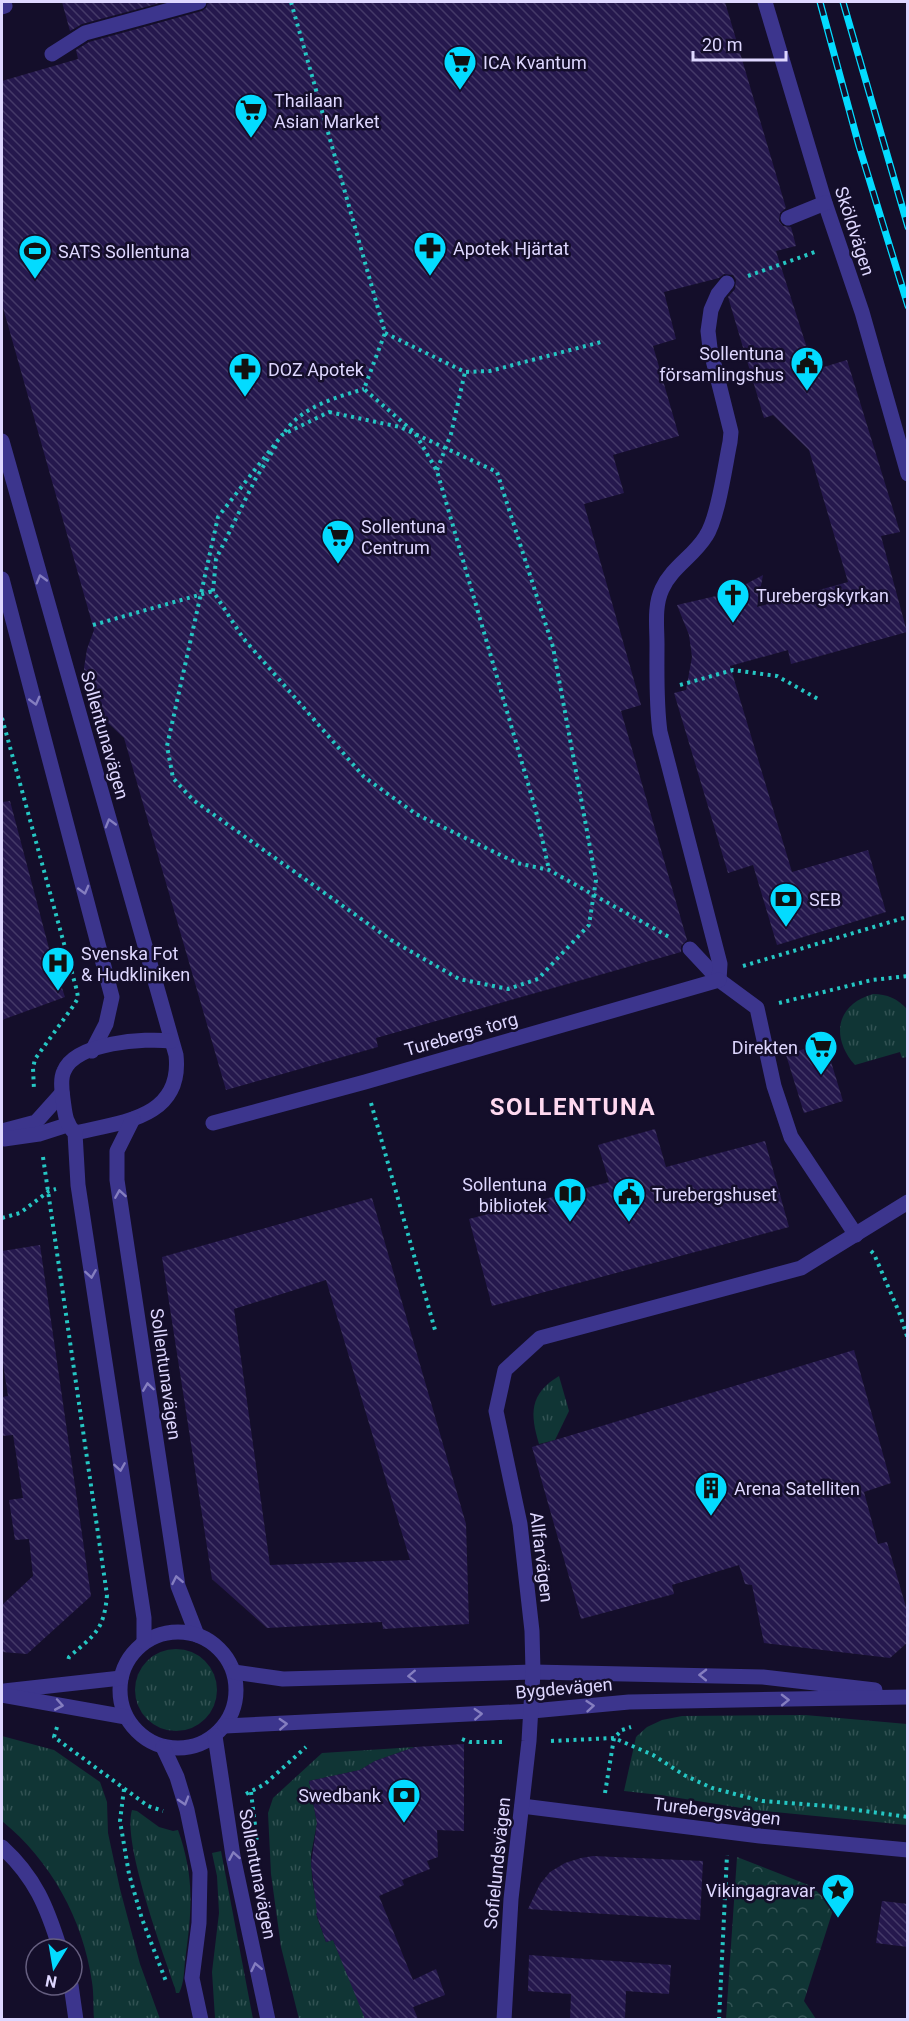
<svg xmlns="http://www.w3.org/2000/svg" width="909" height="2021" font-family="Roboto,sans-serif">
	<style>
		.grass { fill: url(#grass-tufts) }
		.forest { fill: url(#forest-crowns) }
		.building { fill: url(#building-back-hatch); fill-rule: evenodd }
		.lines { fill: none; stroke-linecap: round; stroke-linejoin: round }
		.path { stroke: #25c6c3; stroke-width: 4; stroke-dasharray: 3 4.5; stroke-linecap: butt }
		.minor { stroke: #3c358d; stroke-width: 15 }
		.rail-casing { stroke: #03dbff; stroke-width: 7 }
		.rail { stroke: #140e2a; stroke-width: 4.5; stroke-dasharray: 14; stroke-linecap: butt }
		.oneway { stroke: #857ec0 }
		.labels { text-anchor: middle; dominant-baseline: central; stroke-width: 5; stroke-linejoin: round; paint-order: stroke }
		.poi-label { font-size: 18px; fill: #ded7ff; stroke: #140e2a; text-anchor: start }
		.street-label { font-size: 18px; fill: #ded7ff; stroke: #140e2a }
		.district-label { font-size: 24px; font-weight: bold; letter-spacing: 1.5px; fill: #ffd9f0; stroke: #140e2a }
	</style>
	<defs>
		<pattern id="grass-tufts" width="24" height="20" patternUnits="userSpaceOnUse" patternTransform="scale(1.5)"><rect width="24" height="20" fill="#103535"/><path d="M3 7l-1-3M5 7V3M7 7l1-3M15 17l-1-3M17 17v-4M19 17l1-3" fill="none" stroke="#325253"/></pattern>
		<pattern id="forest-crowns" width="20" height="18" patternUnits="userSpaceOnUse" patternTransform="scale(1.5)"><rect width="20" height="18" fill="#103535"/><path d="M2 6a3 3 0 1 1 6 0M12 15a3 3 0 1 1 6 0" fill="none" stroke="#325253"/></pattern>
		<pattern id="building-back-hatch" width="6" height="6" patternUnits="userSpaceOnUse" patternTransform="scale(1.5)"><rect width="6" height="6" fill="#25184d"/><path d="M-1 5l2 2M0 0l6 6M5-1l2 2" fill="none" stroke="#443968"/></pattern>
	</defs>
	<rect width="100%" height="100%" fill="#140e2a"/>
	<g class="grass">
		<path d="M873,994C887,994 898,999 907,1009V1057L902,1058L900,1052L855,1065C831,1038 835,1005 873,994Z"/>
		<path d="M559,1376L569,1411L555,1440L539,1444C530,1414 529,1394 559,1376Z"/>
		<circle cx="176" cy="1690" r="41"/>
		<polygon points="805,1715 907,1724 907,1825 754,1810 660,1795 624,1791 636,1737 647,1727 662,1720 682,1716"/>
		<path d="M2,1736L54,1750L100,1782L107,1802L108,1833L120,1889L140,1964L160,2019H94C93,2007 94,1995 92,1982C83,1919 51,1861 2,1821Z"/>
		<polygon points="415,1747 375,1761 360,1770 309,1781 317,1823 311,1855 312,1879 315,1895 321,1911 316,1914 326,1942 333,1940 366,2019 299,2019 281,1947 271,1874 268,1813 273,1798 322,1753"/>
		<path d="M132,1810L137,1811L159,1827L173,1831L178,1830C195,1878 192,1911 185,1961C184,1971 184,1984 179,1993H176L175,1988C163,1952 122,1843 132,1810Z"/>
		<polygon points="221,1851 253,2019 215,2020 215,2018 212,1972 219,1913 217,1876 212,1853"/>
	</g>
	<polygon class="forest" points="737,1857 811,1886 834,1907 804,2001 816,2019 726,2019"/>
	<g class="building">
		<polygon points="62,2 164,2 82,24 70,31"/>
		<polygon points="208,2 725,2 786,208 780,213 779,221 783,226 791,227 796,246 776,251 814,370 847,360 900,532 881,536 907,632 791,664 788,650 730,666 792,872 868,850 886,912 777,945 753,865 728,873 674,693 686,690 692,657 689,635 677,605 729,593 763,575 757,607 848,582 809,450 773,415 764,418 728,297 735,289 736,280 733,275 724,274 719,278 664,292 676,339 653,346 679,436 613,455 624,493 584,504 641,705 621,711 687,940 681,946 681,952 376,1038 378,1047 226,1090 124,738 105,720 95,707 85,681 84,668 87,649 94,630 2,304 2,81 78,59 76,50 89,42 202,11 206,8"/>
		<polygon points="10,801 50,952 65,997 2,1020 2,802"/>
		<polygon points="825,1042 843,1101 804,1113 786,1055"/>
		<polygon points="655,1129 666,1167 765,1141 789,1227 492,1306 469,1219 609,1182 598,1145"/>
		<path d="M372,1198L466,1524L469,1624L383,1629L382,1622L267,1628L212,1579L162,1257ZM326,1280L410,1560L270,1565L234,1309Z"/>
		<polygon points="40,1245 91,1596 27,1654 2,1652 2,1605 33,1576 29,1539 15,1540 9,1500 23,1498 13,1435 2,1436 2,1397 8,1396 2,1357 2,1251"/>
		<polygon points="854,1350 891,1483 864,1492 878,1544 887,1542 908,1614 908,1642 890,1658 764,1643 752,1585 745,1584 739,1565 672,1585 674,1594 581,1619 532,1447"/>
		<polygon points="464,1744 464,1831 437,1830 438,1857 427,1861 430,1869 402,1880 404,1885 379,1896 413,1980 436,1969 445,1995 413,2007 418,2019 365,2019 333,1940 326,1942 316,1913 317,1913 311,1864 317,1823 309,1781 360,1770 375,1761 415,1747"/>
		<polygon points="593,1856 703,1861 700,1920 528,1909 540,1884 550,1872 565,1863 581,1858"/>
		<polygon points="882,1901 908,1904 908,1947 876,1943"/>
		<polygon points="529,1955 671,1965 669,1994 626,1991 625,2019 570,2019 571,1994 528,1991"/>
	</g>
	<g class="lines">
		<g class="path">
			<polyline points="291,2 385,333 364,389 415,433 437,471 536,811 549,870"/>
			<polyline points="748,276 815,252"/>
			<polyline points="385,333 465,372 490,371 601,342"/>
			<polygon points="329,412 400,427 497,472 553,647 596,880 589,925 538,979 508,989 459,979 391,940 193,800 173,778 167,746 218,517 282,435"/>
			<path d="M285,432C301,407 337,397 364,389"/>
			<polyline points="276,446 256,478 216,559 213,591 243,638 364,777 416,814 517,863 549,870 671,938"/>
			<polyline points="437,470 451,434 465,372"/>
			<polyline points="93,625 213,591"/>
			<polyline points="680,685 733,670 777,676 818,699"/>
			<polyline points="2,718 77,991 78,998 74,1005 35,1059 33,1068 34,1090"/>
			<polyline points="743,966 907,917"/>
			<polyline points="779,1003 872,980 908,976"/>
			<polyline points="371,1103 435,1330"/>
			<path d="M43,1157L107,1595C104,1631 94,1635 69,1657L68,1661"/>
			<polyline points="2,1218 20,1213 49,1191 56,1189"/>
			<polyline points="871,1251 874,1254 899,1312 908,1339"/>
			<polyline points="57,1727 54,1737 148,1806 163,1811"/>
			<polyline points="622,1730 631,1727"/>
			<polyline points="462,1739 470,1742 505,1742"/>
			<polyline points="551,1741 614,1738 653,1755 684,1775 712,1788 762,1801 828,1806 908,1817"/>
			<polyline points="124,1789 120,1821 129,1874 142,1919 167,1984"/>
			<polyline points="251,1792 257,1842"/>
			<polyline points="605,1793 614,1738 622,1730"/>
			<polyline points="246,1794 265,1784 306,1747"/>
			<polyline points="719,2020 727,1855"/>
		</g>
		<g class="minor">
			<polyline points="765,2 825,203 862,312 908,474"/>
			<polyline points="2,7 5,6"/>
			<polyline points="52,54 85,33 199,2"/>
			<polyline points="788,218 825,203"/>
			<path d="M2,441L176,1055C183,1118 122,1122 75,1133"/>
			<polyline points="2,579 112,997 106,1024 92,1051"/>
			<polyline points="690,949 719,980 757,1008 774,1086 791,1137 856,1235"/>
			<path d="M719,980L720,964L660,732C656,703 657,674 657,644C657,627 654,606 662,589C672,567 694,556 706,536C718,518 725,466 730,442L731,432L710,348L708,331L711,310L718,294L727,283"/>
			<polyline points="133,1119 117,1151 117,1180 178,1586 197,1635"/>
			<polyline points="213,1123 365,1082 719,980"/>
			<polyline points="2,1131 36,1122 62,1093"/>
			<polyline points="4,1139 39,1134 67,1125"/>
			<circle cx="178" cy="1690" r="58"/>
			<path d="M144,1642V1618L78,1185L75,1133C65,1123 65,1113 63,1099C62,1091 60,1079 64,1071C76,1042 145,1038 171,1041"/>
			<polyline points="234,1672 283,1679 533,1672 763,1677 875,1690"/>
			<polyline points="4,1691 121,1678"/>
			<polyline points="2,1695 126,1717"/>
			<polyline points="225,1726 532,1711 629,1702 908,1697"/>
			<polyline points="215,1736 233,1856 268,2020"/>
			<polyline points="163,1747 177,1777 187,1810 200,1872 199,1923 192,1978 201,2020"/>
			<polyline points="522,1806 760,1836 908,1850"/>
			<path d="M2,1847C35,1877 47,1907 60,1949"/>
			<polyline points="71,1985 76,2020"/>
			<polyline points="504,2020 511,1899 529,1741 533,1672 532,1631 520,1524 496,1411 505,1370 540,1338 801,1268 908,1202"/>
		</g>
		<g class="rail-casing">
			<g id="rail">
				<polyline points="820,2 859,146 908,306"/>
				<polyline points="843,2 908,227"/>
			</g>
		</g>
		<use href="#rail" class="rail"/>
	</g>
	<defs><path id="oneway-chevron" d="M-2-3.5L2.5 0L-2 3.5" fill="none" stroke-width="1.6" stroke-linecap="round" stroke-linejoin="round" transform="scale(1.5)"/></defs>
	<g class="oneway">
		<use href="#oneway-chevron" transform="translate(41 579) rotate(-106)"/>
		<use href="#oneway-chevron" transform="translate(35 701) rotate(75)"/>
		<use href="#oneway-chevron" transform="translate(110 823) rotate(-106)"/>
		<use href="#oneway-chevron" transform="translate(84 890) rotate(75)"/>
		<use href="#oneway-chevron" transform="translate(120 1194) rotate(-99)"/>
		<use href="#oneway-chevron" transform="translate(91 1274) rotate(81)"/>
		<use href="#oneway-chevron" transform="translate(148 1387) rotate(-98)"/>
		<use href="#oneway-chevron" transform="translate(120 1467) rotate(81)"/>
		<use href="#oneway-chevron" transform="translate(177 1580) rotate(-101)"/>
		<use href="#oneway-chevron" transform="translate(703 1675) rotate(-179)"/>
		<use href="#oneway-chevron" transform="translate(412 1676) rotate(178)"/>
		<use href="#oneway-chevron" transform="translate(785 1700) rotate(-1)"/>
		<use href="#oneway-chevron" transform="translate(59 1705) rotate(10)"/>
		<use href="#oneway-chevron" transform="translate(590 1706) rotate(-5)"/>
		<use href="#oneway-chevron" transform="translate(478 1714) rotate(-3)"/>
		<use href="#oneway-chevron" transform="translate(283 1724) rotate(-3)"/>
		<use href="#oneway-chevron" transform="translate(184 1801) rotate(73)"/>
		<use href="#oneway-chevron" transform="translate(234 1856) rotate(-100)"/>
		<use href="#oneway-chevron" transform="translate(256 1967) rotate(-102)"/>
	</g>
	<defs>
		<g id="supermarket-pin" transform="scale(1.725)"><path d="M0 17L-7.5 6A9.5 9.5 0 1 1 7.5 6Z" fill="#03dbff" stroke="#140e2a"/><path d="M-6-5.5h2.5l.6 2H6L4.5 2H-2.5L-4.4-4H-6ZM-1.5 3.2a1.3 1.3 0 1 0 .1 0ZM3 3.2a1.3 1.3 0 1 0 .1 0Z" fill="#111"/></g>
		<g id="pharmacy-pin" transform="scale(1.725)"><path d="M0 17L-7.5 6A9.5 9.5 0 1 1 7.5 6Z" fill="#03dbff" stroke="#140e2a"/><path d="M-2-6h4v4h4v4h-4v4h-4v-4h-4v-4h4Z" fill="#111"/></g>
		<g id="stadium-pin" transform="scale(1.725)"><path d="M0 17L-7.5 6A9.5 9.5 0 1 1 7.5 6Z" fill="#03dbff" stroke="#140e2a"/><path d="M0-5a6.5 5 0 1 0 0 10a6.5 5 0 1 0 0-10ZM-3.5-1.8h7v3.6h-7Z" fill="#111"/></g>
		<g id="civic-pin" transform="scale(1.725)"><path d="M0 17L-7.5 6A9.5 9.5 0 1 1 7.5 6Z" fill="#03dbff" stroke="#140e2a"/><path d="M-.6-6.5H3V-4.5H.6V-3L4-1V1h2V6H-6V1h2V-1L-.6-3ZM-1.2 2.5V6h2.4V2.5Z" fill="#111"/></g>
		<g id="church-pin" transform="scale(1.725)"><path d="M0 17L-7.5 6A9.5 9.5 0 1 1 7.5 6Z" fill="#03dbff" stroke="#140e2a"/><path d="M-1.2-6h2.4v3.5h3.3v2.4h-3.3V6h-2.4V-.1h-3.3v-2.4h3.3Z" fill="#111"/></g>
		<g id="bank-pin" transform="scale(1.725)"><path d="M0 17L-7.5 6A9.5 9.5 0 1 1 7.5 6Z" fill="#03dbff" stroke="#140e2a"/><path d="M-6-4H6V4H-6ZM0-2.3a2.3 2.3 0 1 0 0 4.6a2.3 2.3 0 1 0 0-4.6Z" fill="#111"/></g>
		<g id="hospital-pin" transform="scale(1.725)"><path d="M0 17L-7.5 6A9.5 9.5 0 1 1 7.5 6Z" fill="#03dbff" stroke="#140e2a"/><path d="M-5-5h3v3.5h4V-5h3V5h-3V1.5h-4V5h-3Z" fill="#111"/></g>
		<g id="library-pin" transform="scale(1.725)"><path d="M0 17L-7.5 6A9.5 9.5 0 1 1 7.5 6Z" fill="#03dbff" stroke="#140e2a"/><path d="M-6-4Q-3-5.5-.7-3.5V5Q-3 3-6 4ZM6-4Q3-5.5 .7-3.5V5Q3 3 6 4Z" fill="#111"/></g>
		<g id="building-pin" transform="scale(1.725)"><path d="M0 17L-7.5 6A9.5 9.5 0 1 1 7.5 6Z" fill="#03dbff" stroke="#140e2a"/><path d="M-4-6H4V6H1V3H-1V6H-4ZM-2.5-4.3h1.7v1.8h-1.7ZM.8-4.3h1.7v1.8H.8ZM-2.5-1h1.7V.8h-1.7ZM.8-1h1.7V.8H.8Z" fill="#111"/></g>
		<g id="sight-pin" transform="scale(1.725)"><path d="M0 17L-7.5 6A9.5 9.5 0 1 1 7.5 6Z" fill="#03dbff" stroke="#140e2a"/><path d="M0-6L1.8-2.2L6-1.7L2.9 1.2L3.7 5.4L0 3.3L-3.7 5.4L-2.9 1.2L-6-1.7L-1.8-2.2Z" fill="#111"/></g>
	</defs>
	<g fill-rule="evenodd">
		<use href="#supermarket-pin" x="460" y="62"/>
		<use href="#supermarket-pin" x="251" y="110"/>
		<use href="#pharmacy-pin" x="430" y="248"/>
		<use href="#stadium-pin" x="35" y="251"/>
		<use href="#civic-pin" x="807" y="363"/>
		<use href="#pharmacy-pin" x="245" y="369"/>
		<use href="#supermarket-pin" x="338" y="536"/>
		<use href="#church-pin" x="733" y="595"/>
		<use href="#bank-pin" x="786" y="899"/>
		<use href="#hospital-pin" x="58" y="963"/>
		<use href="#supermarket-pin" x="821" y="1047"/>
		<use href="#library-pin" x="570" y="1194"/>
		<use href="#civic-pin" x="629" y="1194"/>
		<use href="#building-pin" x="711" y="1488"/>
		<use href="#bank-pin" x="404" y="1795"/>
		<use href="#sight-pin" x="838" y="1890"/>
	</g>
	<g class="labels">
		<g class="poi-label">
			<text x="483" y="62">ICA Kvantum</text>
			<text x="274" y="100">Thailaan<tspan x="274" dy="21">Asian Market</tspan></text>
			<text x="453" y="248">Apotek Hjärtat</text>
			<text x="58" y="251">SATS Sollentuna</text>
			<text x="784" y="353" text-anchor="end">Sollentuna<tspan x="784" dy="21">församlingshus</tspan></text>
			<text x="268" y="369">DOZ Apotek</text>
			<text x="361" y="526">Sollentuna<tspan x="361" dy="21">Centrum</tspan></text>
			<text x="756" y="595">Turebergskyrkan</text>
			<text x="809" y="899">SEB</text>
			<text x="81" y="953">Svenska Fot<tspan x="81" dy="21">&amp; Hudkliniken</tspan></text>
			<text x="798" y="1047" text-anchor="end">Direkten</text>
			<text x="547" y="1184" text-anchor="end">Sollentuna<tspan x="547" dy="21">bibliotek</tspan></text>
			<text x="652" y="1194">Turebergshuset</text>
			<text x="734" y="1488">Arena Satelliten</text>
			<text x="381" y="1795" text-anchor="end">Swedbank</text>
			<text x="815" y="1890" text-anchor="end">Vikingagravar</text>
		</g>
		<g class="street-label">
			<text transform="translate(855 231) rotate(72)">Sköldvägen</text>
			<text transform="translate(105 735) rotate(74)">Sollentunavägen</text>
			<text transform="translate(461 1034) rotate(-16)">Turebergs torg</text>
			<text transform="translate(166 1374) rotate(82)">Sollentunavägen</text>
			<text transform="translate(542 1557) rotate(83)">Allfarvägen</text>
			<text transform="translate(564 1688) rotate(-5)">Bygdevägen</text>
			<text transform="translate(717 1811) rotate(7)">Turebergsvägen</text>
			<text transform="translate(497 1863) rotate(-84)">Sofielundsvägen</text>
			<text transform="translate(258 1874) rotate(79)">Sollentunavägen</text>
		</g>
		<g class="district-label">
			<text x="573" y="1107">SOLLENTUNA</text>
		</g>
	</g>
	<rect width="909" height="2021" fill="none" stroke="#ded7ff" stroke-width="6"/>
	<g transform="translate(54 1967) rotate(191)"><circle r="28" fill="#140e2a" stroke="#655e7f" stroke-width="1.5"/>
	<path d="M0-4.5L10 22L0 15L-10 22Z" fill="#03dbff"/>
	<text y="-9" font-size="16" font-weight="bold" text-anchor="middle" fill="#ded7ff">N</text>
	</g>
	<path d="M693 51v9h93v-9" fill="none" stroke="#ded7ff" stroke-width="3"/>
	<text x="702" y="51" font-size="18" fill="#ded7ff" stroke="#140e2a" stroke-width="4.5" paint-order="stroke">20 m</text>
</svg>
